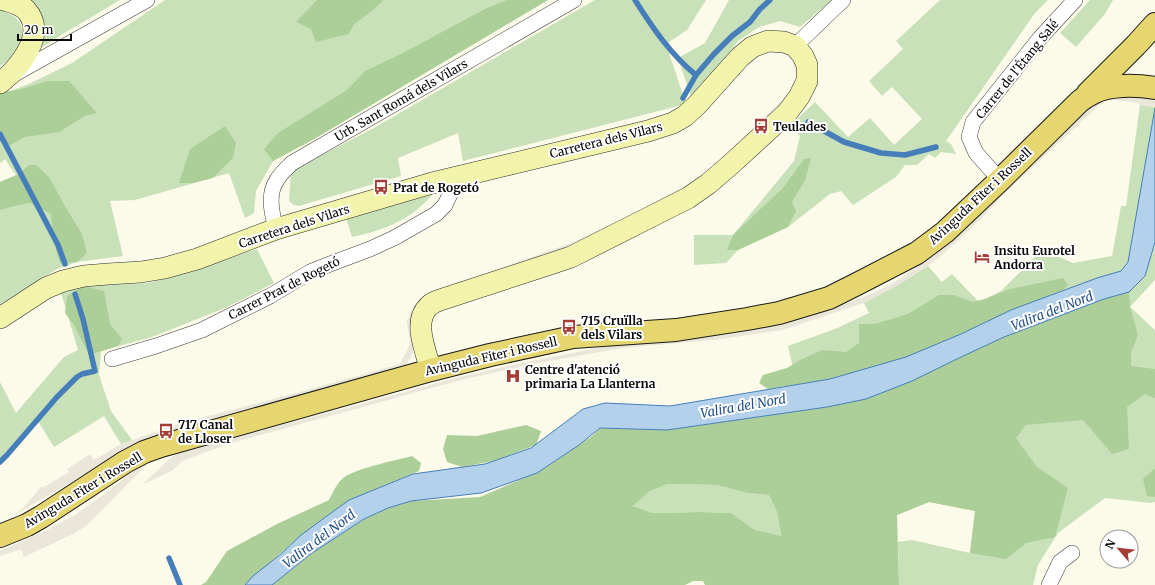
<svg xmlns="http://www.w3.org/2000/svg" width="1155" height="585" font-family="Merriweather,serif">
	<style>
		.green { fill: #c9e1b8 }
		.forest { fill: #accf99; fill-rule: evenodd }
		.plaza { fill: #eae7da }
		.water { fill: #b4d1ec; stroke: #467eb9 }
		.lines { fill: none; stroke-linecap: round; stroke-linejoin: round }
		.stream { stroke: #467eb9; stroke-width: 5.5 }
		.street-casing { stroke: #3c3c3c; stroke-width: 16 }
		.secondary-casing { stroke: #2b2b2b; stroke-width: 22 }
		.primary-casing { stroke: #1a1a1a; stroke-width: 24 }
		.street { stroke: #fff; stroke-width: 15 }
		.secondary { stroke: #f3f4ac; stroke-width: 21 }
		.primary { stroke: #e5d66f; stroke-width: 22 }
		.labels { text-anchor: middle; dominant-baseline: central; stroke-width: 4; stroke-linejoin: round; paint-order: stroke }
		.street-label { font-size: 12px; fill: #090909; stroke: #fff }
		.poi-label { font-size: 12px; font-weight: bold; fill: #090909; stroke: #fff; text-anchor: start }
		.water-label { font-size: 13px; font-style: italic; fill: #255289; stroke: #fff }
	</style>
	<rect width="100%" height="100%" fill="#fcfae9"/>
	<g class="green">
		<path d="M29,0H120C94,16 68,30 42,47Z"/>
		<polygon points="165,0 548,0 314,139 273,161 256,191 254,213 245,218 229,173 135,200 110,201 123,256 77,262 57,269 0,304 0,182 16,175 5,159 0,163 0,95 31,83 72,63"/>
		<polygon points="595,0 706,0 687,30 666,44 686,104 463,161 458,133 398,158 401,176 299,206 294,205 289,201 291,171 372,129"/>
		<polygon points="729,0 832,0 800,27 780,21 759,27 738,41 707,81 691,97 678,58 705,43"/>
		<polygon points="940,0 1048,0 1035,13 946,141 951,144 956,154 941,152 935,158 929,154 917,165 905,165 896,177 853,205 841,191 830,194 788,227 738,250 726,263 694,265 694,235 733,235 794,161 800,136 791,125 815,102 848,137 870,118 894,145 922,119 892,87 882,96 869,81 903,49 896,41"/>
		<polygon points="1090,0 1113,0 1105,14 1076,47 1060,33"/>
		<path d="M0,10C13,14 23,20 23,36C23,39 23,42 22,45C18,54 8,60 0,66Z"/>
		<polygon points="1140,105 1155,107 1155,280 1130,307 1155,330 1155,502 1151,503 1105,498 1058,533 1038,565 1033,585 899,585 898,542 912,540 970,553 975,511 929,502 897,515 781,380 793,368 788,346 835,329 869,313 864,303 896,286 928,266 942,282 952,274 979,302 1001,291 1031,261 1041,249 1073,263 1112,256 1121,206 1126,206"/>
		<path d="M432,191V195C423,205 412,215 400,221C387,228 367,234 352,237L346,218Z"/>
		<polygon points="257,249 274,283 225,308 152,337 101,351 99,375 111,411 132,440 121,444 104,416 54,447 38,421 70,387 49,406 0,460 0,382 16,413 64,357 78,350 61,293 83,286 148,283 188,272"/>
		<polygon points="668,484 717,485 747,493 769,495 777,512 781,537 755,530 731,513 700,512 653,513 633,506 650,491"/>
	</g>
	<g class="forest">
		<polygon points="317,0 384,0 368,14 354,24 349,34 316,42 311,29 296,22"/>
		<polygon points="507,0 548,0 314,139 273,161 264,149 278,133 347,90 365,71 399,55 485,9"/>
		<polygon points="48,81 69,81 97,113 85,116 59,132 25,137 10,145 0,142 0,93 21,89"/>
		<polygon points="225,126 236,143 233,158 213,178 193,183 179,183 190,149"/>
		<polygon points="811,158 805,180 792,202 796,211 788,227 738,250 727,250 733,235 783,188 804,159"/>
		<polygon points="29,165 36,165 49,177 66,208 82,234 87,253 77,262 60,263 53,240 51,214 30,203 18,205 0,210 0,182 17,175"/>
		<polygon points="1063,278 1068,285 1063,290 1011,310 961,334 906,357 830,379 768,389 759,383 763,375 787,368 800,360 822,350 846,352 859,343 859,324 875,324 908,314 939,295 954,295 973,302 985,299 1010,289"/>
		<polygon points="83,286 104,291 110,324 122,339 118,346 89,355 74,325 65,313 67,296"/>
		<path d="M1129,292L1130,307L1138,335L1131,353V366L1155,369V398L1145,394L1127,407L1129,449L1112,454L1083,420L1026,425L1016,438L1037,467L1068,488L1055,537L1026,543L1006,559L970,553L975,511L929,502L897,515L899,585H705L703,581H693L685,585H272L312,553L364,519L388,508L411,501L480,497L540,471L592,436L600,428L667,430L827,407L826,408L959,358L1004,337L1104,299ZM668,484L717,485L747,493L769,495L777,512L781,536L755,530L731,513L700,512L653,513L633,506L650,491Z"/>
		<polygon points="526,425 541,431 536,445 493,461 462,467 447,462 443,449 447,435 477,436"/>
		<path d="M412,456L421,463L419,471L349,500L304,533L274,559L248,585H201L206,582L227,551L277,524L329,500C333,492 336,485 342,479C355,468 394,461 412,456Z"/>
		<polygon points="1155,468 1155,497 1147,496 1143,479"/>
	</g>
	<g class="plaza">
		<polygon points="770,49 789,54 795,59 799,72 791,98 697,184 577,246 429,298 414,340 413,353 406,365 399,369 194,425 149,439 116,456 13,516 24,507 41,487 44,487 69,472 67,469 90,454 94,460 121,444 155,432 185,422 296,393 400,364 410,344 407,321 411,312 419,300 428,294 571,243 629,216 699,178 737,145 792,90 796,80 795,69 792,60 786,55 780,52 772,52 763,54 754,58 753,56"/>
		<polygon points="1127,94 1155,99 1155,107 1140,105 1138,103 1108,99 1099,105 1004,194 982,218 941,256 928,266 896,286 864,303 783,330 714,340 622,348 544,362 465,379 228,444 182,461 173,470 142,485 168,460 176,454 186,449 343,409 451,379 512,365 607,346 725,335 765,327 856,300 888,286 934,256 979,216 1078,119 1097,102 1112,95"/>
		<polygon points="150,458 151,460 86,526 75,533 24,557 21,549 0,556 0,551 47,530 75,515 103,495"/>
	</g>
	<polygon class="water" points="1155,108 1155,242 1145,276 1129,292 1104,299 1004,337 959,358 912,381 866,399 827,407 667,430 600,428 579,445 537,473 481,493 411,501 388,508 364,519 332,540 312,553 272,585 245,585 253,576 281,554 301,535 349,500 413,474 485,464 531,448 583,409 605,403 670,406 830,379 906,357 961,334 1011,310 1097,278 1121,271 1128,262"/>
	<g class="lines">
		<g class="stream">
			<path d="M635,0C652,27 671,55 696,75"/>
			<polyline points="683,98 696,75 714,54 732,36 750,22 760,9 770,0"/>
			<polyline points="808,122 844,142 881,153 905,155 936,147"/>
			<polyline points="0,134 58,245 65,264"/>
			<polyline points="0,462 7,455 57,397 77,377 82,374 95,371 83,319 75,294"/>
			<polyline points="169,558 180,585"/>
		</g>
		<g class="street-casing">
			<g id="street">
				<polyline points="795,46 843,0"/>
				<polyline points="13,75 147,0"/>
				<polyline points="1000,180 976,153 969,137 973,122 1040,38 1075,0"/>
				<path d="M276,229C272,214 267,194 277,180C281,173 287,168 292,163L574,0"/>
				<polyline points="112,359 156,346 202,330 270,296 310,272 330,264 370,249 394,238 436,214 445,205 452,190 452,178"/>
				<polyline points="1049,585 1060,562 1072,553"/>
			</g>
		</g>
		<g class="secondary-casing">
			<g id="secondary">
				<path d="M0,83C19,68 48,34 26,10C20,4 11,2 4,0"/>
				<path d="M0,318L46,288L63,281L84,276L108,274L141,272L165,268L197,259L276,229L432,183L648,131L673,123L685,116L697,105L740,57L752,47L768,41L784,42L795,46L803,56L807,65V81L799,97L787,113L729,166L708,184L688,198L571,257L541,267L440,300C437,301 432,303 429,306C412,321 426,352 431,370"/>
			</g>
		</g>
		<g class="primary-casing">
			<g id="primary">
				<polyline points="1088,93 1136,45 1155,24"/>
				<path d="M0,536L27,525L41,517L125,462L144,452L161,446L431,370L490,355L573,337L676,330L747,319L779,313L829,298L855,285L917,253L945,232L1000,180L1080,101C1084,98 1088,95 1093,93C1109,84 1137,85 1155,88"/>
			</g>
		</g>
		<use href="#street" class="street"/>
		<use href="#secondary" class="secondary"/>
		<use href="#primary" class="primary"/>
	</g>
	<defs>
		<g id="bus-bare" transform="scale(1.2)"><path d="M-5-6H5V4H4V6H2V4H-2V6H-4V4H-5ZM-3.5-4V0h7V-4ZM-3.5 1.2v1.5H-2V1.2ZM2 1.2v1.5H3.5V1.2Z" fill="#a53d36" stroke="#fff" stroke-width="2.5" paint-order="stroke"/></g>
		<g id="hotel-bare" transform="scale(1.2)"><path d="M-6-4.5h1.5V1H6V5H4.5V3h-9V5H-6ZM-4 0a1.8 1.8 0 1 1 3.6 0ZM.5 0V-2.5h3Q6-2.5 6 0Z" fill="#a53d36" stroke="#fff" stroke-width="2.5" paint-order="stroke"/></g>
		<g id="hospital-bare" transform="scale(1.2)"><path d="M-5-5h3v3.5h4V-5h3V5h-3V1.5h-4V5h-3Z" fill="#a53d36" stroke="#fff" stroke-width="2.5" paint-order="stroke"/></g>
	</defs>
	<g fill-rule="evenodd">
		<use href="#bus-bare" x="761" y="126"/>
		<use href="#bus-bare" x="381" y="187"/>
		<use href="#hotel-bare" x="982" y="257"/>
		<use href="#bus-bare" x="569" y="327"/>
		<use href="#hospital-bare" x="513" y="376"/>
		<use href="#bus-bare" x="166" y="431"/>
	</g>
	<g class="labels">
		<g class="street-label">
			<text transform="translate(1017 69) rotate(-51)">Carrer de l'Étang Salé</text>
			<text transform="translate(401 100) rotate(-30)">Urb. Sant Romá dels Vilars</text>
			<text transform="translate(606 140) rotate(-14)">Carretera dels Vilars</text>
			<text transform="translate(980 196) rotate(-43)">Avinguda Fiter i Rossell</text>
			<text transform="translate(294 226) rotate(-18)">Carretera dels Vilars</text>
			<text transform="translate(284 288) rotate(-27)">Carrer Prat de Rogetó</text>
			<text transform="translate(491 356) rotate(-13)">Avinguda Fiter i Rossell</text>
			<text transform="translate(83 490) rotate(-31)">Avinguda Fiter i Rossell</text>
		</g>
		<g class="poi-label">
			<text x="773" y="126">Teulades</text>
			<text x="393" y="187">Prat de Rogetó</text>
			<text x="994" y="250">Insitu Eurotel<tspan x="994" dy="14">Andorra</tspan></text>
			<text x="581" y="320">715 Cruïlla<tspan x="581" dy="14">dels Vilars</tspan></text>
			<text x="525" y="369">Centre d'atenció<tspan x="525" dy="14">primaria La Llanterna</tspan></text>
			<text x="178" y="424">717 Canal<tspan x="178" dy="14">de Lloser</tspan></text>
		</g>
		<g class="water-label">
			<text transform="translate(1052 311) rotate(-21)">Valira del Nord</text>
			<text transform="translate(743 406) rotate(-10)">Valira del Nord</text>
			<text transform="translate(319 539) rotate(-37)">Valira del Nord</text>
		</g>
	</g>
	<g transform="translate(1119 549) rotate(298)"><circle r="19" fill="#ffffff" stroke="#9d9d9d"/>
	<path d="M0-3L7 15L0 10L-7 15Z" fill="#a53d36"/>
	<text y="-6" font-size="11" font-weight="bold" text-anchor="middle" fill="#090909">N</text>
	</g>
	<path d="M18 34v6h53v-6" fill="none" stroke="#090909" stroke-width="2"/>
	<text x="24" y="34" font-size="12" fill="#090909" stroke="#ffffff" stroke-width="3" paint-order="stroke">20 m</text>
</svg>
